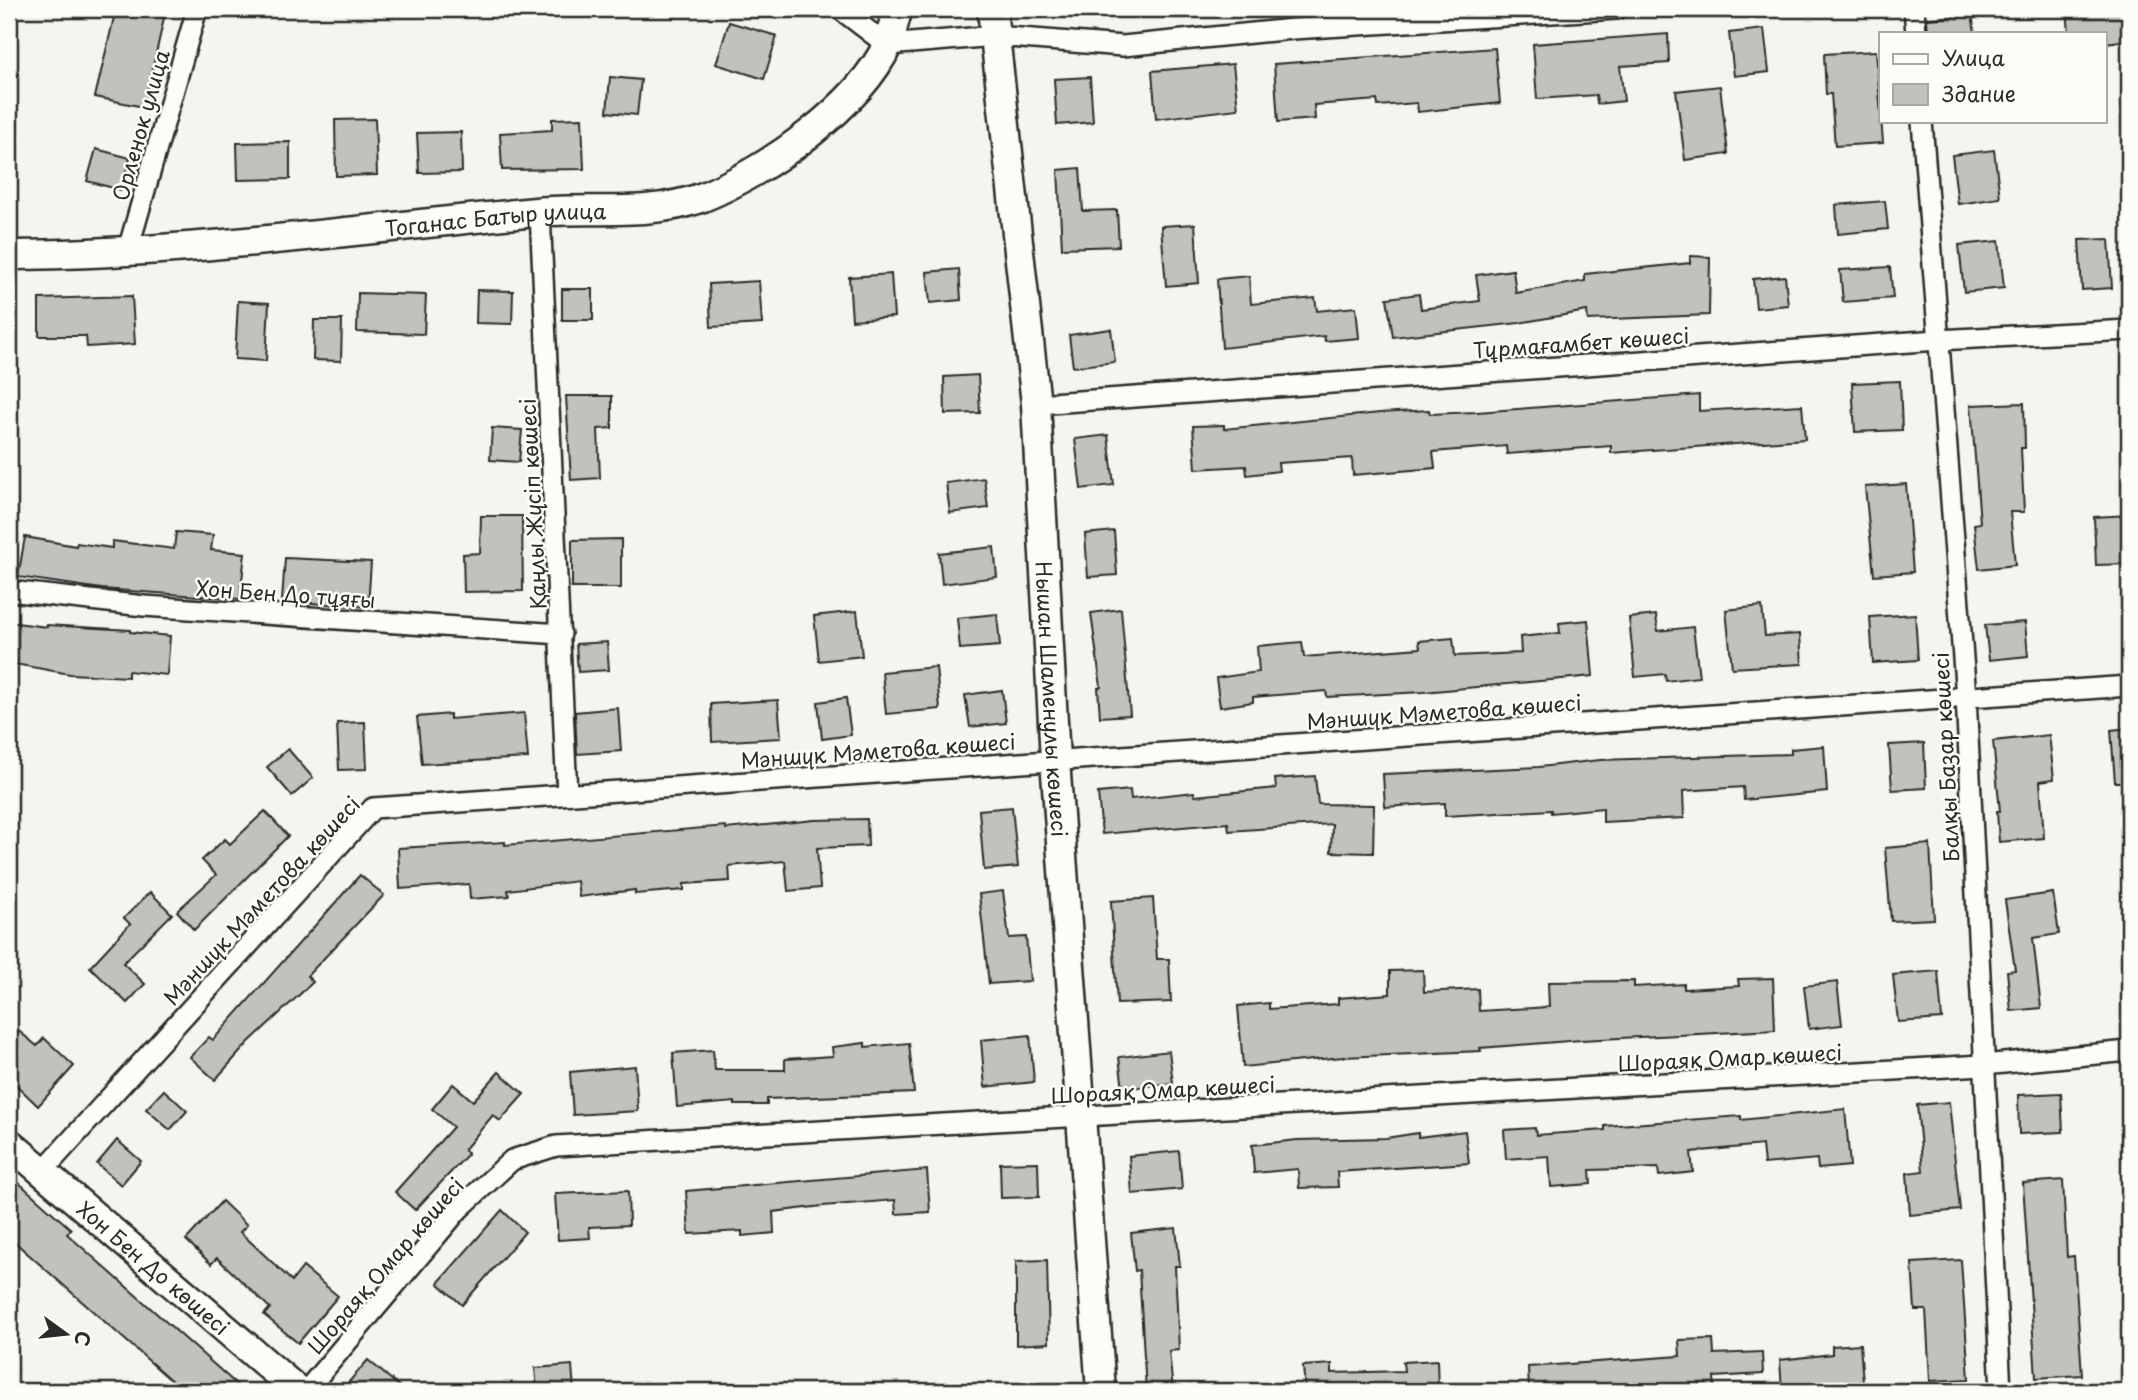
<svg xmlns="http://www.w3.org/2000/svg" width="2138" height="1400" font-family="'Playpen Sans',sans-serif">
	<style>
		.building { fill: #c2c1be; stroke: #2b2b2b; stroke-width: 2 }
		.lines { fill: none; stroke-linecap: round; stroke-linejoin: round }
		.street-casing { stroke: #2b2b2b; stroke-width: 24 }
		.secondary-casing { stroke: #2b2b2b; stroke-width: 33 }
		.street { stroke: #fdfcf7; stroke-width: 19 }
		.secondary { stroke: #fdfcf7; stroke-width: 28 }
		.labels { text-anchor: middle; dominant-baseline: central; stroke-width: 5; stroke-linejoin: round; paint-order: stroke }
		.street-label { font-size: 21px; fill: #2b2b2b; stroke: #fdfcf7 }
	</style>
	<rect width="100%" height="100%" fill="#f5f4ef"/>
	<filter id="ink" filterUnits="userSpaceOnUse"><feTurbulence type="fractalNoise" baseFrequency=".0143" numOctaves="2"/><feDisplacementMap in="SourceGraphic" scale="14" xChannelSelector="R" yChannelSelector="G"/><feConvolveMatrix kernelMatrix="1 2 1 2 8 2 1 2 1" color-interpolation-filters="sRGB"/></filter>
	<g filter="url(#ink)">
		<g class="building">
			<polygon points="116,9 166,9 144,107 95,97"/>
			<polygon points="2067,9 2129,9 2129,40 2105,43 2105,33 2069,33"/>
			<polygon points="1972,14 1975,33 1928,33 1927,19"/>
			<polygon points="729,22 777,36 764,79 716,64"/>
			<polygon points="1764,29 1769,72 1734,76 1729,33"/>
			<polygon points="1668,34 1669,63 1620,66 1624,101 1597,104 1596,95 1537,99 1533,44"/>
			<polygon points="1495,48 1500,103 1418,112 1417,103 1378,106 1377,100 1314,105 1315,119 1278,122 1274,64"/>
			<polygon points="1876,51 1883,143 1835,146 1831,94 1826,94 1824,54"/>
			<polygon points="1233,64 1238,109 1156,119 1152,71"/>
			<polygon points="610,77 641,80 637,115 607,112"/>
			<polygon points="1090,77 1093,122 1057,125 1054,79"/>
			<polygon points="1720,86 1728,154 1685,160 1676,91"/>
			<polygon points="582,118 584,169 502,170 500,133 552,130 552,119"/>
			<polygon points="375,119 377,175 336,176 335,120"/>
			<polygon points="461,132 462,172 419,173 417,133"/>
			<polygon points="290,142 290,179 238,180 237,143"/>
			<polygon points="96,149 130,158 121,190 87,181"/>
			<polygon points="1994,150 2000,198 1958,204 1952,155"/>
			<polygon points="1080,168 1083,211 1117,210 1119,246 1062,248 1058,170"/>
			<polygon points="1885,201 1888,229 1838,234 1836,205"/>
			<polygon points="1195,224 1199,283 1166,286 1161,226"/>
			<polygon points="2109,239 2112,288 2082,290 2079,240"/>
			<polygon points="1999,241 2004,288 1964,292 1959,245"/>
			<polygon points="1690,256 1710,257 1709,315 1588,320 1587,311 1519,323 1393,337 1387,298 1419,294 1421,309 1480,301 1476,275 1513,270 1516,293 1585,281 1585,274 1690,263"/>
			<polygon points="1890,267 1893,298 1843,302 1840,270"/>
			<polygon points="959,269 961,300 930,303 927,272"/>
			<polygon points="891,274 894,317 852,320 849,277"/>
			<polygon points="1249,276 1251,304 1315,298 1317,311 1356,307 1359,338 1325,341 1324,336 1222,348 1217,279"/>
			<polygon points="1785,276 1788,305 1756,308 1753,279"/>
			<polygon points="759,281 762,324 711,327 709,284"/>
			<rect x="562" y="289" width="31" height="31"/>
			<polygon points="477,290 513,291 512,324 476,323"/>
			<polygon points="358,293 426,295 424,334 357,332"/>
			<polygon points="132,296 135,344 87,347 86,336 39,336 39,299"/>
			<polygon points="238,301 269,303 266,361 235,359"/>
			<polygon points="314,320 342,320 341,361 313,360"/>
			<polygon points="1111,329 1115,362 1073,367 1069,335"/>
			<polygon points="978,375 980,413 945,414 944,377"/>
			<polygon points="1900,381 1902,430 1855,432 1852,383"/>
			<polygon points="1699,395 1699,411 1802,405 1805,439 1611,453 1611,446 1507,454 1506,446 1433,452 1435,468 1353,475 1352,458 1278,463 1279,471 1247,475 1246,466 1196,469 1193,426 1224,425 1224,429 1380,413 1429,410 1430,414 1477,412"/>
			<polygon points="566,396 612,396 612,428 598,429 600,478 571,480"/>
			<polygon points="2024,403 2025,448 2021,448 2024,512 2010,512 2015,565 1979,569 1974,524 1980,523 1971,405"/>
			<polygon points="492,428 522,430 519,462 490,460"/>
			<polygon points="1108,435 1114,485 1081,489 1075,439"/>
			<polygon points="984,478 988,508 950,513 946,483"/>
			<polygon points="1906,484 1913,572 1874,575 1865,487"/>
			<polygon points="2129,515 2129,564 2096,565 2094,517"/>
			<polygon points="481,516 522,516 523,591 464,592 463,554 480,553"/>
			<polygon points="1114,531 1117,575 1088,577 1085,534"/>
			<polygon points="176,532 213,535 211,550 245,553 240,599 102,589 18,577 25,537 76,546 77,543 112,548 112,541 174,549"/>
			<polygon points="621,539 621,588 572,588 572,540"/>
			<polygon points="994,547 997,577 942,584 939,553"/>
			<polygon points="285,558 371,562 368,607 282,601"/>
			<polygon points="1762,606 1765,636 1800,634 1802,664 1732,668 1726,610"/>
			<polygon points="1121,609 1130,715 1100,717 1098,688 1101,687 1091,613"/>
			<polygon points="857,611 862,656 819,661 814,616"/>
			<polygon points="997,614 1000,646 960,649 957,618"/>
			<polygon points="1915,614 1918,660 1873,663 1870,617"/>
			<polygon points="1656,615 1658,631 1693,627 1699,677 1666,681 1665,674 1635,677 1629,618"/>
			<polygon points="1588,620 1593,676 1424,692 1327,697 1326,691 1253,697 1253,702 1220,707 1216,678 1259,672 1257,646 1302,642 1304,657 1420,648 1419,641 1453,638 1455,656 1521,653 1520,637 1560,633 1559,623"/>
			<polygon points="9,622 47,627 47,625 130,630 130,632 170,636 167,675 128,671 128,677 70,674 9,663"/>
			<polygon points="2025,622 2028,656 1989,660 1985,625"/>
			<polygon points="607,642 609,670 578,672 576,644"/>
			<polygon points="936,667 940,709 886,714 882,672"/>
			<polygon points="1002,690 1006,723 970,727 965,695"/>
			<polygon points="846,698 851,735 822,739 818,702"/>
			<polygon points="778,700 781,738 712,742 711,704"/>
			<polygon points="618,708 621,751 577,754 575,712"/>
			<polygon points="524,713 528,758 422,764 417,717 450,714 450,719"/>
			<polygon points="365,722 367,769 339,770 337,723"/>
			<polygon points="2129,728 2129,782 2115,782 2111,730"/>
			<polygon points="2049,735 2054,779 2040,781 2044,838 1999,842 1997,811 2000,811 1993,741"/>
			<polygon points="1924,743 1926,788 1892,790 1889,745"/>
			<polygon points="1824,746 1827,792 1744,800 1743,787 1683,791 1684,818 1603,822 1603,808 1551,813 1551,810 1445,816 1445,803 1385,807 1383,774 1539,767 1600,760 1791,754 1791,749"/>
			<polygon points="288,749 313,778 292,796 267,767"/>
			<polygon points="1315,776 1318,804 1374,805 1373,853 1331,852 1332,824 1229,831 1228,823 1102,834 1098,793 1130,790 1131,799 1194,792 1195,796 1276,788 1275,779"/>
			<polygon points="1012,807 1018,867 984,870 979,810"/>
			<polygon points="265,811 288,836 194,930 177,911 216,875 202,860 225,839 230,844"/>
			<polygon points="867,819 868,846 817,848 820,888 788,891 785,861 729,866 730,881 684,884 684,890 635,894 635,890 579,897 577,881 508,890 509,896 470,899 469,884 400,889 398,848 505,842 505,845 726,826 726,829 814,820"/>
			<polygon points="1930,844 1934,919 1891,921 1885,848"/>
			<polygon points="360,875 384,895 307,976 313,982 249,1042 215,1080 190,1057 209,1037 213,1040"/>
			<polygon points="1003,891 1009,938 1026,937 1030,981 989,984 979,894"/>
			<polygon points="150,892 172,914 123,963 145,984 127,1003 90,967 130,924 124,918"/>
			<polygon points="2053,893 2059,934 2033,938 2041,1008 2011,1011 2007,971 2015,970 2005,900"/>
			<polygon points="1153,898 1157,959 1169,959 1171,1002 1117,1004 1111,901"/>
			<polygon points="1423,970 1424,992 1478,989 1479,1011 1549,1007 1548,982 1634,981 1634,987 1684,984 1684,989 1739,986 1738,979 1773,978 1775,1030 1581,1040 1480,1048 1481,1051 1343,1057 1243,1067 1238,1006 1269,1003 1269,1009 1338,1004 1338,998 1390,994 1390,971"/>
			<polygon points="1938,971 1942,1019 1898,1022 1893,975"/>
			<polygon points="1837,982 1842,1025 1809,1029 1804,986"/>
			<polygon points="9,1023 37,1046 44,1038 74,1066 38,1106 9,1078"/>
			<polygon points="1030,1035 1034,1082 985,1087 981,1040"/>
			<polygon points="865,1043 865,1047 909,1043 914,1093 767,1099 767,1105 735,1105 735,1102 677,1107 673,1053 713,1050 715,1070 785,1070 785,1059 833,1056 832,1047"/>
			<polygon points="1169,1051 1173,1083 1123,1089 1119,1057"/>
			<polygon points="635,1066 638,1111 573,1115 570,1072"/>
			<polygon points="499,1072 524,1094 500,1121 493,1115 464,1150 468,1154 415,1210 395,1192 453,1127 432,1109 453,1084 473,1101"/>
			<polygon points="164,1090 187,1111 170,1130 146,1109"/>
			<polygon points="2061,1093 2063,1132 2019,1134 2018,1095"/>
			<polygon points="1949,1102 1960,1210 1910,1215 1907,1173 1923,1171 1917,1105"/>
			<polygon points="1845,1109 1850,1166 1818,1169 1817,1159 1764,1164 1762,1145 1691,1152 1693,1172 1659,1176 1658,1168 1590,1170 1591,1184 1551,1187 1549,1156 1506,1159 1504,1130 1535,1128 1536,1135 1605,1130 1605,1126 1741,1116 1741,1120"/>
			<polygon points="1465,1131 1469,1163 1337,1172 1338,1187 1299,1188 1298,1169 1254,1173 1252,1145 1297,1140 1386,1138 1418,1133 1418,1137"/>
			<polygon points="117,1140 141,1161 121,1185 97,1164"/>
			<polygon points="1179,1151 1182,1189 1132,1194 1129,1156"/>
			<polygon points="1038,1162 1039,1197 1001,1198 1000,1163"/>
			<polygon points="927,1170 930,1212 896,1214 895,1200 823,1206 773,1212 774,1233 742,1236 742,1231 689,1234 686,1191"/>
			<polygon points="9,1174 71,1229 67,1234 244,1391 183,1391 9,1237"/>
			<polygon points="2063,1180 2067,1257 2074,1256 2082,1375 2036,1378 2023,1183"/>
			<polygon points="628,1191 629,1225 589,1227 590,1238 558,1240 555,1194"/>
			<polygon points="222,1201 247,1225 240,1232 292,1281 303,1267 338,1296 298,1343 264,1315 270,1308 217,1258 211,1264 186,1240"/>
			<polygon points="502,1210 525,1232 462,1305 438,1283"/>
			<polygon points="1176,1228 1180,1266 1175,1266 1179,1350 1169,1351 1173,1391 1146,1391 1139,1270 1135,1271 1131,1233"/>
			<polygon points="1047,1260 1049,1343 1016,1345 1016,1261"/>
			<polygon points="1961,1260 1969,1379 1930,1381 1926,1310 1915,1310 1912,1263"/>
			<polygon points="1713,1339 1714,1354 1762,1352 1763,1374 1714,1377 1715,1391 1529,1391 1528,1367 1680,1356 1679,1340"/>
			<polygon points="1860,1344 1863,1382 1782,1391 1780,1360 1832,1354 1832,1346"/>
			<polygon points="368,1360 405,1391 341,1391"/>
			<polygon points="1437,1360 1438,1391 1305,1391 1303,1366 1332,1364 1332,1373 1404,1371 1403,1362"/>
			<polygon points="572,1365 574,1391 537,1391 535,1368"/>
		</g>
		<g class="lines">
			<g class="street-casing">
				<g id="street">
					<polyline points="840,9 887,45 995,36 1123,46 1293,29 1617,9"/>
					<polyline points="1914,9 1916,33"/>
					<polyline points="1922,121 1966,697 2001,1391"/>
					<polyline points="540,212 567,794"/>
					<polyline points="127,253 197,9"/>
					<polyline points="1036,404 1938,340 2129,330"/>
					<polyline points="9,591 144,606 561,634"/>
					<polyline points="41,1173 373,808 2129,686"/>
					<polyline points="306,1391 459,1209 512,1160 556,1146 1983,1065 2129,1051"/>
				</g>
			</g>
			<g class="secondary-casing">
				<g id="secondary">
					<path id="s1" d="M992,9L1036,404L1055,760L1101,1391"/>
					<path id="s2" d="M9,255C185,254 360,229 536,212C591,207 650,217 703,197C765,172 859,107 888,44C892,33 894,20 898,9"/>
					<path id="s3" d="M9,1143L298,1391"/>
				</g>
			</g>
			<use href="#street" class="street"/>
			<use href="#secondary" class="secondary"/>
		</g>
	</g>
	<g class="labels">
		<g class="street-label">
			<text transform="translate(140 125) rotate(-74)">Орленок улица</text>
			<text stroke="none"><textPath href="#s2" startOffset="488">Тоганас Батыр улица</textPath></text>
			<text transform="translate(1581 342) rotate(-4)">Тұрмағамбет көшесі</text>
			<text transform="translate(532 504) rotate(-93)">Қаңлы Жүсіп көшесі</text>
			<text transform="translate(286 593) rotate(4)">Хон Бен До тұяғы</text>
			<text stroke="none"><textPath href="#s1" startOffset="693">Нышан Шаменулы көшесі</textPath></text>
			<text transform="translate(1444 711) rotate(-4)">Мәншүк Мәметова көшесі</text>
			<text transform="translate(878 750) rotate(-4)">Мәншүк Мәметова көшесі</text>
			<text transform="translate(1945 757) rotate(-93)">Балқы Базар көшесі</text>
			<text transform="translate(261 900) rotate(-47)">Мәншүк Мәметова көшесі</text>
			<text transform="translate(1730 1057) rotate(-3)">Шораяқ Омар көшесі</text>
			<text transform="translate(1163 1089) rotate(-3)">Шораяқ Омар көшесі</text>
			<text transform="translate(385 1265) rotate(-49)">Шораяқ Омар көшесі</text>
			<text stroke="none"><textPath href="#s3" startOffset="191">Хон Бен До көшесі</textPath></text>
		</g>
	</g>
	<rect width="2138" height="1400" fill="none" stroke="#fdfcf7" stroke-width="35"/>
	<rect x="18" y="18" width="2103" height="1365" fill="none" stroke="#2b2b2b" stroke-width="2.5" filter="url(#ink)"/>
	<rect x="1879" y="32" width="228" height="91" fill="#fdfcf7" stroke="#a9a8a5" stroke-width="2"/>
	<rect x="1893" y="54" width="35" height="10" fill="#fdfcf7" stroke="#a9a8a5" stroke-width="2"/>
	<text x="1942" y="66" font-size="21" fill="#2b2b2b">Улица</text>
	<rect x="1893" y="84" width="35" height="21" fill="#c2c1be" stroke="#a9a8a5" stroke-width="2"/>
	<text x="1942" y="102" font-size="21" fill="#2b2b2b">Здание</text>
	<g transform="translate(66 1334) rotate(105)" stroke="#fdfcf7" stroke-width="5" paint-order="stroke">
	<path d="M0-5L12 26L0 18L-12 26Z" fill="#2b2b2b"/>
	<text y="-10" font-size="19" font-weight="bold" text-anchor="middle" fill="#2b2b2b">С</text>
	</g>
</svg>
